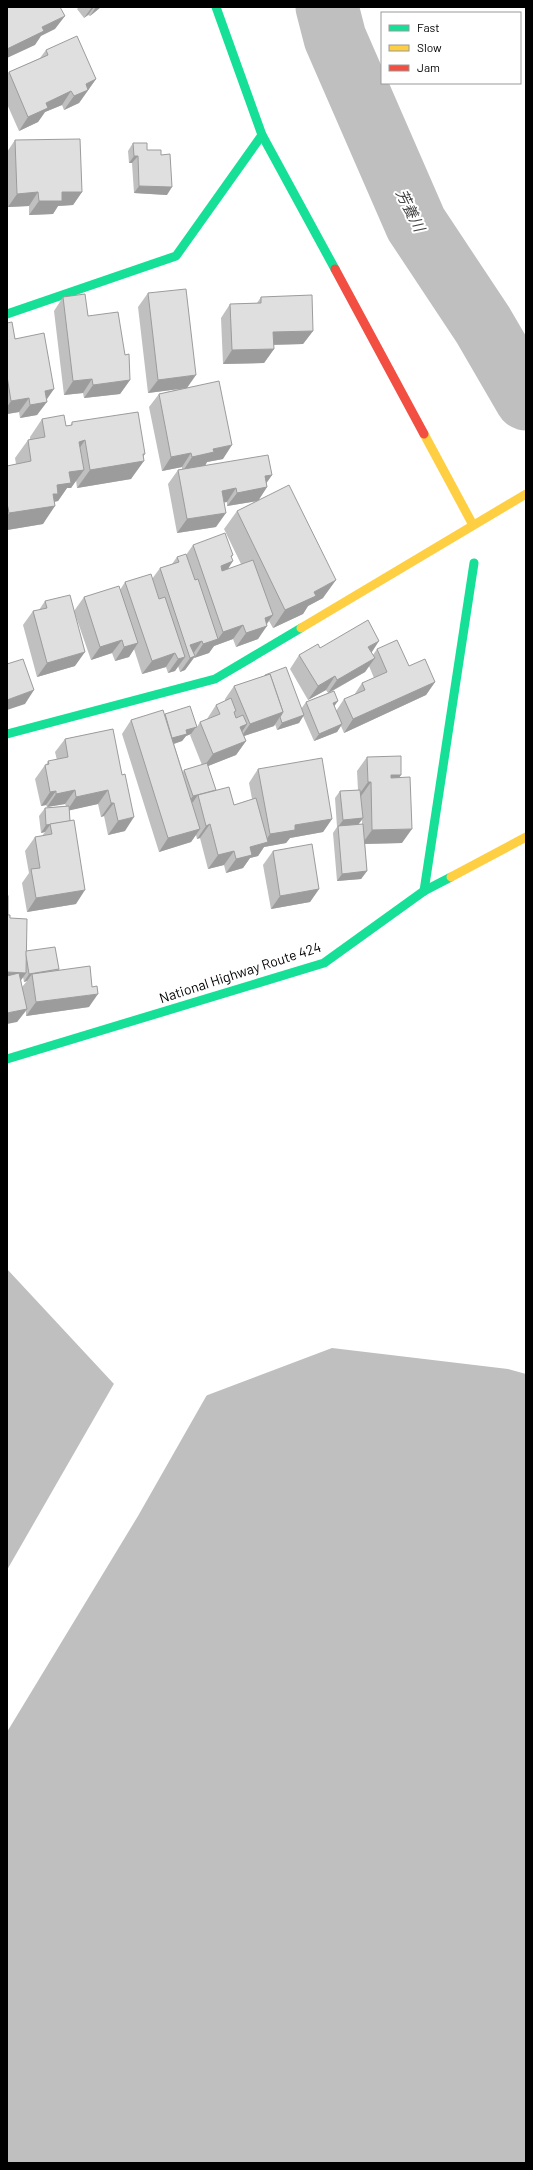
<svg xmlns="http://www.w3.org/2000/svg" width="533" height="2170" font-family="Barlow,'Noto Sans JP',sans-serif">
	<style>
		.water { fill: #bfbfbf }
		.pier { fill: #fff }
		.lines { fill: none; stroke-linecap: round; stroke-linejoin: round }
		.river { stroke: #bfbfbf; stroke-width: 63 }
		.fast { stroke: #16e098; stroke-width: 9 }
		.slow { stroke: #ffcf43; stroke-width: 9 }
		.jam { stroke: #f24e42; stroke-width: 9 }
		.wall { fill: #c0c0c0; fill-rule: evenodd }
		.shaded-wall { fill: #9c9c9c }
		.building { fill: #dfdfdf; stroke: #9c9c9c }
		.labels { text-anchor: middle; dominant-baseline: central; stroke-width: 4; stroke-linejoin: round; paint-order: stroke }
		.street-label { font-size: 14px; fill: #000; stroke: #fff }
		.water-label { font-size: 15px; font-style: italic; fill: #444; stroke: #fff }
	</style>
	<rect width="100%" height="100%" fill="#fff"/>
	<polygon class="water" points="7,1269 114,1384 176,1407 332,1348 508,1369 526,1374 526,2163 7,2163"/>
	<polygon class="pier" points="115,1382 176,1405 208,1393 138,1516 7,1732 7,1570"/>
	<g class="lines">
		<polyline class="river" points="327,7 335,38 416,224 483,325 526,399"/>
		<g class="fast">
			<polyline points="216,7 262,135 335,269"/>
			<polyline points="7,314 176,256 262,135"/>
			<polyline points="7,734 215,679 301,628"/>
			<polyline points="424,891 474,563"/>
			<polyline points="7,1059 324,963 424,891 451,877"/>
		</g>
		<g class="slow">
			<polyline points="424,434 473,525"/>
			<polyline points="301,628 526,494"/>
			<polyline points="451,877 526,837"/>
		</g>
		<polyline class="jam" points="335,269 424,434"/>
	</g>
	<g class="wall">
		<polygon points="79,7 101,7 90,16 88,15 84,18 77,9"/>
		<polygon points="46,50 96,79 79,103 64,110 62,105 45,112 38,122 19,131 7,104 7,74 9,72 40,58"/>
		<polygon points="15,140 82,192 73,205 58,206 53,214 29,215 29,206 8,207 7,152"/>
		<polygon points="133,143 147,150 161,155 167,195 134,193 132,163 129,163 128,151"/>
		<polygon points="148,293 187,388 223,459 207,462 205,465 272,475 266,483 267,487 258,501 323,598 308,606 303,614 273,628 269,621 258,639 236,647 233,639 214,646 209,653 194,658 185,670 180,672 178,666 175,671 168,673 166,667 142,674 134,649 129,657 115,661 112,653 91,660 74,611 84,597 120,590 125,582 152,579 160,568 172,564 177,557 186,555 193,545 232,557 228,569 241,564 224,529 237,511 257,501 227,506 227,502 224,502 216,527 177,533 168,484 178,470 182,469 182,467 162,471 149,407 159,394 179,389 148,393 138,307"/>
		<polygon points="63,297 88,316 130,380 120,394 84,398 83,393 64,395 54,311"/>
		<polygon points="261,297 313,331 303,344 274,345 274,349 264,363 223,364 221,318 230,304 257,303"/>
		<polygon points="7,323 47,399 37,415 20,418 19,412 7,414"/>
		<polygon points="42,419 66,426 71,425 72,422 143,457 131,479 77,488 76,480 71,488 67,488 58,501 55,502 43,524 7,530 7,466 16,464 15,458 28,440 30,439 30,437"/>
		<polygon points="45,601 75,666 37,677 23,625 33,611 39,610"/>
		<path d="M320,648L371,652L373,655L377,649L409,666L435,682L426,695L344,733L341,726L337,732L314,741L303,716L299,723L277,730L275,724L274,726L244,736L246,741L236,755L208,766L215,791L234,805L252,799L249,783L258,769L332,819L323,832L290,838L286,843L264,847L258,856L250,858L243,868L226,873L224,865L208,869L200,838L197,839L196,835L191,842L159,852L122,734L131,720L165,714L197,727L200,722L207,719L216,705L225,701V699L234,686L264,676L265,675L301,709L306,702L328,693L326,690L308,700L290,669L299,655ZM369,666L374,678L362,683L354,695L344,699L336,711L329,693L365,672ZM191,734L190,735L202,765L184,770L183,772L174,744L182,741L186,736Z"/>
		<polygon points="113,729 125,831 108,835 104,816 101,817 98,804 69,810 76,904 27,912 22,883 29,873 25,851 35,837 42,836 45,832 41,833 39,816 45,808 66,806 65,804 47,807 46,805 41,806 35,779 45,765 46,765 48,761 57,760 55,752 65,739"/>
		<path d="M367,757L400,778L402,843L365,844L367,871L361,879L337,881L333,833L337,827L335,798L340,791L358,790L357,771ZM362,820V824L358,825Z"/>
		<polygon points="273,851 319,889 310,902 271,909 263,865"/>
		<path d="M8,915L10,918L26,951L59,969L89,1007L26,1016V1011L17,1022ZM23,977L24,982L27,981L22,987L21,980Z"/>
	</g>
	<g class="shaded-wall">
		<polygon points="92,7 94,7 88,15 84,18"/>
		<polygon points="96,7 101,7 90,16"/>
		<polygon points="65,16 55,29 41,36 35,45 7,58 7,49 42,27"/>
		<polygon points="96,79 79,103 64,110 74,96 86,84"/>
		<polygon points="71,91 62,105 45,112 38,122 19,131 28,117 46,103"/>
		<polygon points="134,156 138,156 132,163 129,163"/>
		<polygon points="139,186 172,187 167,195 134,193"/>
		<polygon points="38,192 29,206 8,207 17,194"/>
		<polygon points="62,192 82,192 73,205 58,206 53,214 29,215 39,201"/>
		<polygon points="313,331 303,344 263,345 273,332"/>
		<polygon points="274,349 264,363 223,364 232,350"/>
		<polygon points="196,375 187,388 148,393 158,380"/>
		<polygon points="92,379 83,393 64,395 73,381"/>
		<polygon points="130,380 120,394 84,398 93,385"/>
		<polygon points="54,389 45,402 47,402 37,415 20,418 30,405 45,391"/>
		<polygon points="29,398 19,412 7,414 7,407 11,401"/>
		<polygon points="85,440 73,458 79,442"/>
		<polygon points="232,445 223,459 207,462 205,466 183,471 192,457 213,449"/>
		<polygon points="191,453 182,467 162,471 171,457"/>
		<polygon points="145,454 139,462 144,461 131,479 77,488 90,470"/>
		<polygon points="84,470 71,488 67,488 58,501 52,502 55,506 43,524 7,530 7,516 9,513 57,485 69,472"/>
		<polygon points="272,475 263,488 265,476"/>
		<polygon points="267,487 258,501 227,506 237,493"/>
		<polygon points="236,488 227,502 212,505 222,491"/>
		<polygon points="226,513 216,527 177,533 187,519"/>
		<polygon points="233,555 227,563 233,561 224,575 221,566 231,556"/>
		<polygon points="336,580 323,598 308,606 303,614 273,628 285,610 314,592"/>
		<polygon points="273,615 265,626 267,626 258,639 236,647 246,633 265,618"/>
		<polygon points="243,625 233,639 214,646 209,653 194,658 203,644 218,639 223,632"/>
		<polygon points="122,640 112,653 91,660 100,647"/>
		<polygon points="202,641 193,654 190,645"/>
		<polygon points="379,641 370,655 368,647"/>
		<polygon points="138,643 129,657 115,661 124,647"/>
		<polygon points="85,652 75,666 37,677 47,663"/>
		<polygon points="175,653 166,667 142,674 152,661"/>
		<polygon points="195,656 185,670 180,672 190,658"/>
		<polygon points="185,657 175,671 168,673 178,659"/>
		<polygon points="375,658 365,672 328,693 337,680"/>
		<polygon points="335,676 326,690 308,700 318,686"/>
		<polygon points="435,682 426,695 344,733 353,719"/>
		<polygon points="34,690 25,704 7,710 7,700"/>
		<polygon points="338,701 333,708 333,703"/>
		<polygon points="283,712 274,726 241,737 250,724"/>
		<polygon points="304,715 299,723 277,730 282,723"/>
		<polygon points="247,724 238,738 240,727"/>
		<polygon points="342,724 337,732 314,741 319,734"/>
		<polygon points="196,727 191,734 186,736 182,741 167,746 172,738 186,730"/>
		<polygon points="246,741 236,755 203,768 213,754"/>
		<polygon points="391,775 401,775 392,789"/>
		<polygon points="368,782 371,782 361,796 358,796"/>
		<polygon points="75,790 65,804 47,807 56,794"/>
		<polygon points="108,790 98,804 67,811 76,797"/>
		<polygon points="216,790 198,795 193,802 187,804 193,796"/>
		<polygon points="56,791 46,805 41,806 50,792"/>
		<polygon points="111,803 114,803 104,816 101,817"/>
		<polygon points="134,817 125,831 108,835 118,821"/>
		<polygon points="363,818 357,826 338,827 343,820"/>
		<polygon points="332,819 323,832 290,838 286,843 264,847 258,856 250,858 243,868 226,873 236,859 250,847 264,843 270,834 295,825"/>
		<polygon points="210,824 200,838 197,839 206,826"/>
		<polygon points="46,825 50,825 45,832 41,833"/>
		<polygon points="200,829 191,842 159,852 168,838"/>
		<polygon points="412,829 402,843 362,844 372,830"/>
		<polygon points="234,851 224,865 208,869 218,855"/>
		<polygon points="367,871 361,879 337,881 342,874"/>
		<polygon points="319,889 310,902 271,909 280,896"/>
		<polygon points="85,890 76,904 27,912 36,898"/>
		<polygon points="59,969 32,974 27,981 24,982 29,974"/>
		<polygon points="7,972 26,973 17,986 7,986"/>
		<polygon points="98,994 89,1007 26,1016 36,1002"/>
		<polygon points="27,1009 17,1022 7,1024 7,1013"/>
	</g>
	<g class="building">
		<polygon points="7,7 60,7 65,16 42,27 44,31 7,49"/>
		<polygon points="77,36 96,79 86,84 88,90 74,96 71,91 46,103 48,108 28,117 9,72 48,55 46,50"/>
		<polygon points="80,139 82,192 62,192 62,201 39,201 38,192 17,194 15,140"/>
		<polygon points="133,143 147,143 147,150 161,150 161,155 170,154 172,187 139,186 138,156 134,156"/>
		<polygon points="186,289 196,375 158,380 148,293"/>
		<polygon points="85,294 88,316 118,312 125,355 129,354 130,380 93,385 92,379 73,381 63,297"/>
		<polygon points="312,295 313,331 273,332 274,349 232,350 230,304 261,303 261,297"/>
		<polygon points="12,322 15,339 44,333 54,389 45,391 47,402 30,405 29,398 11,401 7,376 7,323"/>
		<polygon points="219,381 232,445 213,449 214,452 192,457 191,453 171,457 159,394"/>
		<polygon points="138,412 145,454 143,454 144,461 90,470 85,440 79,442 84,470 69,472 71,483 57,485 58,494 53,494 55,506 9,513 7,503 7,466 31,461 28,440 45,437 42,419 64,415 66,426 72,425 72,422"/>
		<polygon points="268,455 272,475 265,476 267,487 237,493 236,488 222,491 226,513 187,519 178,470"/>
		<polygon points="289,485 336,580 314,592 316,596 285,610 237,511"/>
		<polygon points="225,533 233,555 231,556 233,561 221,566 222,571 253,560 273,615 265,618 267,626 246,633 243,625 223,632 193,545"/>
		<polygon points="186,554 195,580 198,579 218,639 203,644 202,641 190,645 195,656 190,658 160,568 179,562 177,557"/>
		<polygon points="151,574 159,599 165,597 185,657 178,659 175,653 152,661 125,582"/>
		<polygon points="119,586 138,643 124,647 122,640 100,647 84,597"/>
		<polygon points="70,595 85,652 47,663 33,611 47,608 45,601"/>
		<polygon points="368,620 379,641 368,647 375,658 337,680 335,676 318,686 299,655 318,644 320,648"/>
		<polygon points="397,640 409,666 425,659 435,682 353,719 344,699 365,690 362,683 387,672 377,649"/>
		<polygon points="23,659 34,690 7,700 7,664"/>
		<polygon points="286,667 304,715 282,723 280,717 283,712 270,674 265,676 265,675"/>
		<polygon points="270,674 283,712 250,724 234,686"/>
		<polygon points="334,691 338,701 333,703 342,724 319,734 306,702"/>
		<polygon points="231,698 236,711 234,712 236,718 243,715 247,724 240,727 246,741 213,754 200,722 220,714 216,705"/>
		<polygon points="190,706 197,727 186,730 187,734 172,738 165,714"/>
		<polygon points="163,710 200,829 168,838 131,720"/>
		<polygon points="113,729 122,775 125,774 134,817 118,821 114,803 111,803 108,790 76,797 75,790 56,794 56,791 50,792 45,765 49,764 48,761 68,757 65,739"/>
		<polygon points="401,756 401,775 391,775 391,778 410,777 412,829 372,830 371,782 368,782 367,757"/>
		<polygon points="322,758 332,819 295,825 295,830 270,834 258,769"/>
		<polygon points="207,763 216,790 193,796 184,770"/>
		<polygon points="229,787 234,805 256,798 268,842 250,847 252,855 236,859 234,851 218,855 210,824 206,826 198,795"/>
		<polygon points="360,790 363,818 343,820 340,791"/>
		<polygon points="69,806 70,821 46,825 45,808"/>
		<polygon points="74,820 85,890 36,898 31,869 40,868 35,837 52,834 50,824"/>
		<polygon points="363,824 367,871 342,874 338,826"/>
		<polygon points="312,844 319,889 280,896 273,851"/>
		<rect x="7" y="896" width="1" height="19"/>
		<polygon points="7,915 10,915 10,918 27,919 26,973 7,972"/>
		<polygon points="55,947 59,969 29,974 26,955 26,951"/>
		<polygon points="90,966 92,987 97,986 98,994 36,1002 32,974"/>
		<polygon points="19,973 27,1009 7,1013 7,976"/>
	</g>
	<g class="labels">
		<g class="street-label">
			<text transform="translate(240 972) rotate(-18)">National Highway Route 424</text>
		</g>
		<g class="water-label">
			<text transform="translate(411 210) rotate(64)">芳養川</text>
		</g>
	</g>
	<rect width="533" height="2170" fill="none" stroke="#000000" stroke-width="16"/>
	<rect x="381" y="12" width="140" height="72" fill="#ffffff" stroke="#999999"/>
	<rect x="389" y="25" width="20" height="6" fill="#16e098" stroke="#999999"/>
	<text x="417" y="32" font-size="12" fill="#000000">Fast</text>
	<rect x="389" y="45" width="20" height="6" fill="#ffcf43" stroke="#999999"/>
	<text x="417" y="52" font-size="12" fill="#000000">Slow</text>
	<rect x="389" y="65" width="20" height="6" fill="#f24e42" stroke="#999999"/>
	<text x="417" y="72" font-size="12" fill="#000000">Jam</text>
</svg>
